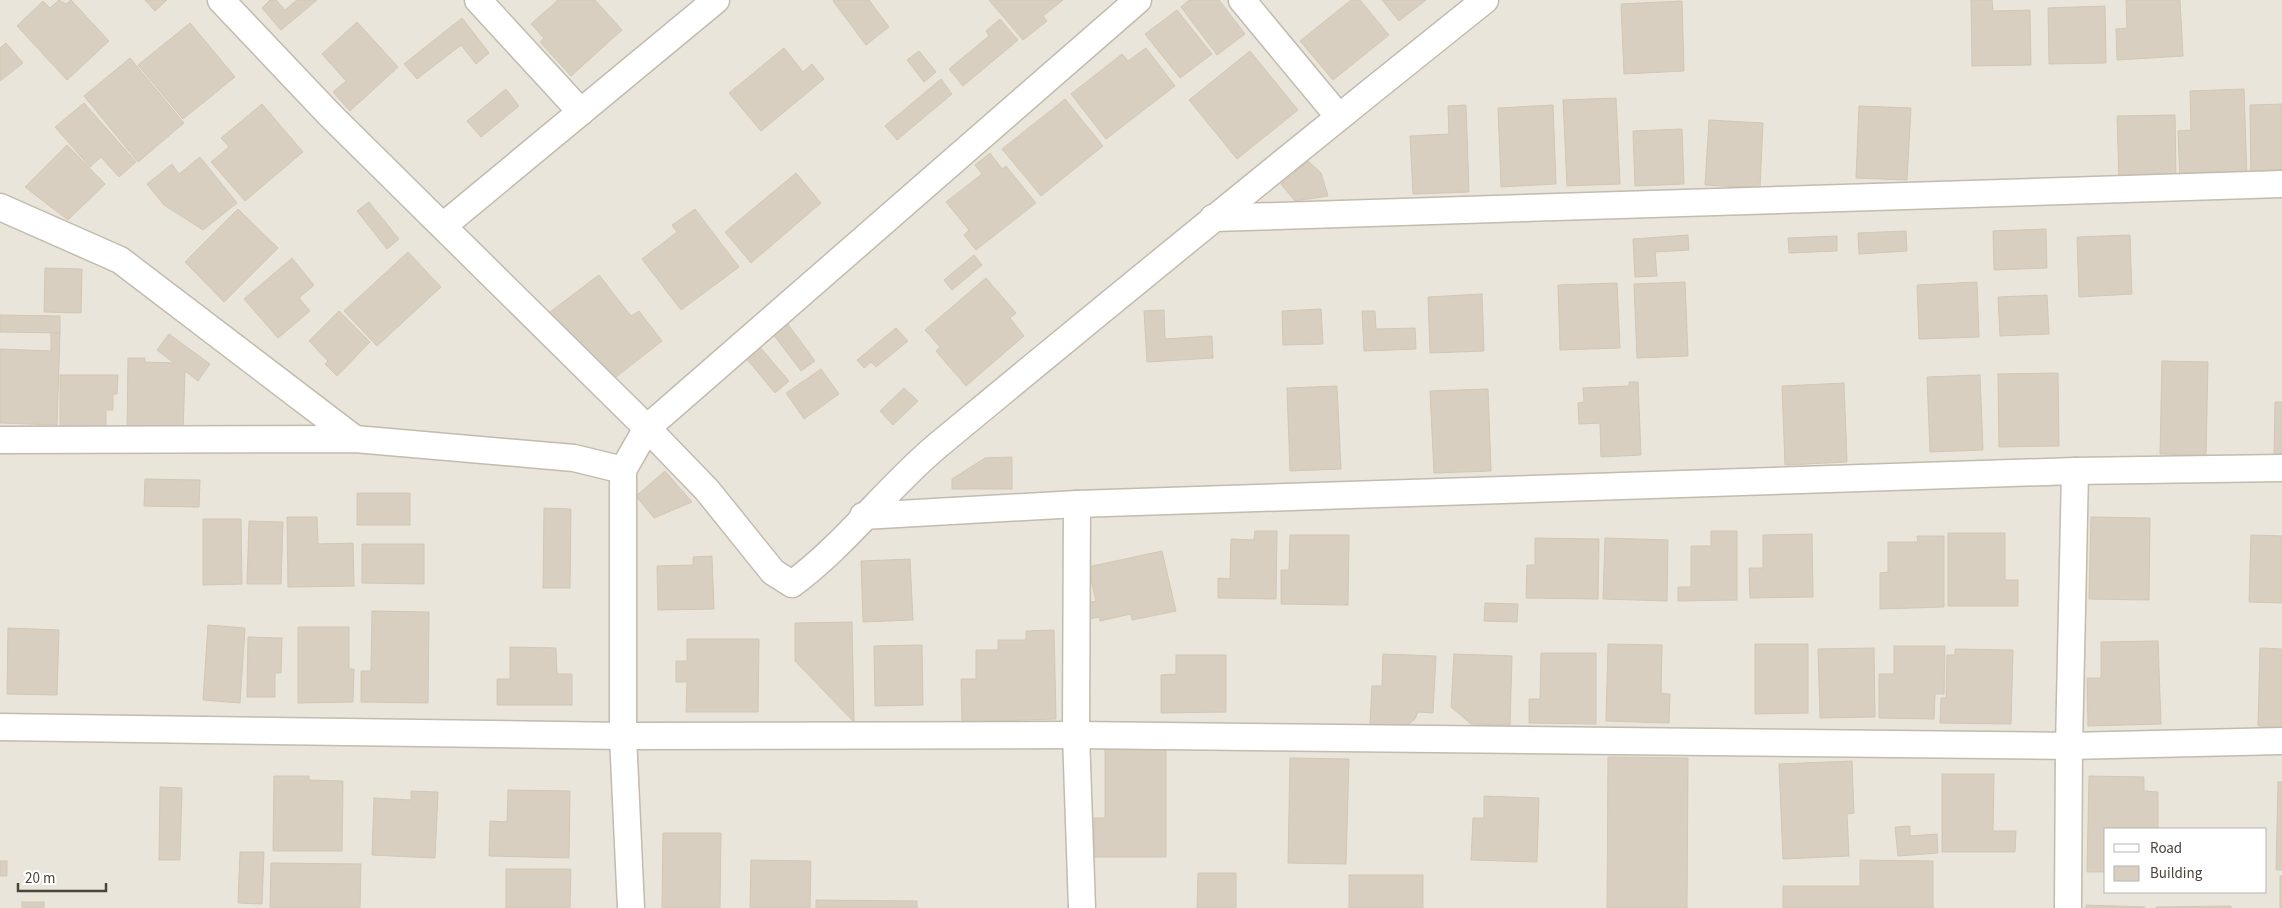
<svg xmlns="http://www.w3.org/2000/svg" width="2282" height="908" font-family="'Source Sans 3',sans-serif">
	<style>
		.residential { fill: #eae5da; fill-rule: evenodd }
		.building { fill: #d8cfc1; stroke: #d3c7b4 }
		.lines { fill: none; stroke-linecap: round; stroke-linejoin: round }
		.minor-casing { stroke: #c2bbae; stroke-width: 29 }
		.minor { stroke: #fff; stroke-width: 26 }
	</style>
	<rect width="100%" height="100%" fill="#f6f3ec"/>
	<path class="residential" d="M0,0H2282V908H0ZM2106,829H2266V892H2106Z"/>
	<g class="building">
		<polygon points="59,0 66,4 71,0 109,41 67,80 17,26 43,1 50,8"/>
		<polygon points="145,0 167,0 155,11"/>
		<polygon points="270,0 276,0 285,10 297,0 317,0 281,30 262,8"/>
		<polygon points="558,0 595,0 622,30 571,76 540,42 544,38 531,24"/>
		<polygon points="835,0 869,0 889,27 866,45 833,1"/>
		<polygon points="989,0 1063,0 1043,16 1047,21 1023,40"/>
		<polygon points="1189,0 1219,0 1245,34 1217,55 1181,7"/>
		<polygon points="1351,0 1360,0 1389,35 1333,80 1300,41"/>
		<polygon points="1382,0 1426,0 1399,21"/>
		<polygon points="1971,0 1992,0 1993,11 2030,10 2031,65 1972,66"/>
		<polygon points="2126,0 2180,0 2183,56 2117,60 2116,29 2127,28"/>
		<polygon points="1682,1 1684,71 1624,74 1621,4"/>
		<polygon points="2105,6 2106,63 2049,64 2048,8"/>
		<polygon points="1177,10 1212,54 1180,78 1145,34"/>
		<polygon points="462,18 489,53 476,64 461,45 417,79 404,64"/>
		<polygon points="1000,19 1018,40 963,86 949,69 989,36 986,31"/>
		<polygon points="357,22 398,67 350,111 333,92 346,81 322,54"/>
		<polygon points="190,23 235,77 183,119 138,65"/>
		<polygon points="6,43 23,63 0,81 0,48"/>
		<polygon points="784,48 803,72 812,64 824,79 761,131 729,93"/>
		<polygon points="1146,48 1175,86 1106,139 1071,94 1122,54 1128,61"/>
		<polygon points="919,51 936,72 924,82 907,60"/>
		<polygon points="1250,51 1298,110 1237,159 1189,100"/>
		<polygon points="130,58 184,123 138,162 84,96"/>
		<polygon points="941,79 952,94 897,140 885,126"/>
		<polygon points="506,89 519,106 481,137 467,121"/>
		<polygon points="2244,89 2247,180 2180,182 2178,131 2191,130 2190,91"/>
		<polygon points="1616,98 1620,184 1567,186 1563,100"/>
		<polygon points="1065,99 1103,146 1041,196 1002,149"/>
		<polygon points="84,103 136,162 119,177 101,157 90,167 55,127"/>
		<polygon points="262,104 303,152 245,201 211,162 229,147 221,138"/>
		<polygon points="2282,104 2282,182 2251,183 2250,105"/>
		<polygon points="1466,105 1469,192 1413,194 1410,136 1449,134 1448,106"/>
		<polygon points="1553,105 1556,184 1501,187 1498,108"/>
		<polygon points="1859,106 1911,108 1907,180 1856,178"/>
		<polygon points="2175,115 2176,177 2119,179 2117,116"/>
		<polygon points="1709,120 1763,123 1760,188 1705,185"/>
		<polygon points="1682,129 1684,184 1635,186 1633,131"/>
		<polygon points="67,145 105,184 68,220 25,187"/>
		<polygon points="990,153 1002,169 1006,166 1036,203 976,250 964,235 969,230 946,202 982,174 975,165"/>
		<polygon points="200,157 237,203 203,230 164,205 147,184 172,164 179,174"/>
		<polygon points="1308,161 1321,173 1328,196 1295,201 1281,184"/>
		<polygon points="796,173 821,203 751,263 725,232"/>
		<polygon points="369,202 399,239 387,249 357,211"/>
		<polygon points="238,209 278,248 224,302 185,262"/>
		<polygon points="695,209 739,267 681,310 642,259 677,232 672,225"/>
		<polygon points="2046,229 2047,268 1994,270 1993,231"/>
		<polygon points="1906,231 1907,251 1859,254 1858,233"/>
		<polygon points="1688,235 1689,250 1655,252 1657,276 1635,277 1633,239"/>
		<polygon points="2130,235 2132,294 2079,297 2077,237"/>
		<polygon points="1837,236 1837,251 1789,253 1788,238"/>
		<polygon points="408,252 441,287 377,346 344,311"/>
		<polygon points="974,255 982,265 952,290 944,280"/>
		<polygon points="292,258 314,285 299,298 310,311 278,338 244,299"/>
		<polygon points="45,268 82,269 81,313 44,312"/>
		<polygon points="599,275 631,316 639,311 662,341 598,391 542,318"/>
		<polygon points="986,278 1016,313 1010,318 1024,336 966,386 936,351 940,347 925,330"/>
		<polygon points="1685,282 1688,356 1637,358 1634,284"/>
		<polygon points="1977,282 1979,337 1919,339 1917,285"/>
		<polygon points="1617,283 1620,348 1560,350 1558,285"/>
		<polygon points="1482,294 1484,351 1430,353 1428,297"/>
		<polygon points="2047,295 2049,334 2000,336 1998,297"/>
		<polygon points="1321,309 1323,344 1283,345 1282,311"/>
		<polygon points="1164,310 1165,339 1212,336 1213,358 1147,362 1144,311"/>
		<polygon points="339,311 370,342 337,376 325,364 328,361 309,341"/>
		<polygon points="1362,311 1375,311 1376,329 1415,328 1416,349 1364,351"/>
		<polygon points="0,315 60,316 60,333 0,332"/>
		<polygon points="787,323 815,361 801,371 773,334"/>
		<polygon points="896,328 908,341 876,367 871,362 864,368 857,360"/>
		<polygon points="51,333 60,333 57,425 0,423 0,349 51,351"/>
		<polygon points="169,334 210,364 198,381 185,371 183,432 127,431 128,358 145,358 145,362 174,363 157,350"/>
		<polygon points="759,346 789,381 775,393 745,357"/>
		<polygon points="2162,361 2208,362 2206,455 2160,454"/>
		<polygon points="821,369 839,394 804,419 786,393"/>
		<polygon points="2058,373 2059,446 1999,447 1998,374"/>
		<polygon points="60,375 118,375 117,394 113,394 113,410 106,410 106,431 60,431"/>
		<polygon points="1980,375 1983,450 1930,452 1927,377"/>
		<polygon points="1629,382 1638,382 1641,455 1601,457 1600,423 1579,424 1578,403 1584,402 1583,388 1629,386"/>
		<polygon points="1844,383 1847,462 1785,465 1782,386"/>
		<polygon points="1337,386 1341,469 1290,471 1287,388"/>
		<polygon points="904,388 918,401 893,425 880,411"/>
		<polygon points="1488,389 1491,471 1434,473 1430,391"/>
		<polygon points="2275,402 2282,402 2282,457 2274,457"/>
		<polygon points="1012,457 1012,489 952,489 952,479 985,458"/>
		<polygon points="665,471 692,502 654,518 636,496"/>
		<polygon points="145,479 200,480 199,507 144,506"/>
		<rect x="357" y="493" width="53" height="32"/>
		<polygon points="544,508 571,509 570,588 543,588"/>
		<polygon points="287,517 317,517 318,544 353,543 354,586 288,587"/>
		<polygon points="2091,517 2150,518 2149,600 2089,599"/>
		<polygon points="203,519 241,519 242,584 203,585"/>
		<polygon points="249,521 283,522 281,584 247,584"/>
		<polygon points="1255,531 1277,531 1276,599 1218,598 1218,578 1230,579 1231,539 1254,540"/>
		<polygon points="1711,531 1737,531 1737,600 1678,601 1678,587 1691,587 1691,546 1711,546"/>
		<polygon points="1948,533 2005,533 2005,580 2018,580 2018,606 1948,606"/>
		<polygon points="1812,534 1813,597 1750,598 1749,568 1763,568 1763,535"/>
		<polygon points="1290,535 1349,535 1348,605 1281,604 1281,570 1289,570"/>
		<polygon points="2251,535 2282,536 2282,603 2249,602"/>
		<polygon points="1917,536 1944,536 1944,607 1880,609 1880,573 1888,572 1888,542 1918,542"/>
		<polygon points="1535,538 1599,539 1598,599 1526,598 1527,565 1535,565"/>
		<polygon points="1605,538 1668,540 1667,601 1603,599"/>
		<polygon points="362,544 424,544 424,584 362,583"/>
		<polygon points="1162,551 1176,611 1132,620 1131,614 1100,621 1099,617 1075,622 1072,606 1096,601 1088,567"/>
		<polygon points="712,556 714,609 658,610 657,566 693,565 693,557"/>
		<polygon points="910,559 913,620 863,622 861,561"/>
		<polygon points="1485,603 1518,604 1517,622 1484,621"/>
		<polygon points="372,611 429,612 428,703 361,702 361,671 371,671"/>
		<polygon points="852,622 854,722 795,661 795,623"/>
		<polygon points="208,625 245,628 240,703 203,700"/>
		<polygon points="298,627 349,627 349,669 354,669 353,702 298,703"/>
		<polygon points="8,628 59,630 57,695 7,694"/>
		<polygon points="1054,630 1056,719 962,722 961,679 976,679 976,650 998,650 998,640 1026,640 1026,631"/>
		<polygon points="248,637 282,638 281,673 275,673 275,697 247,697"/>
		<polygon points="687,639 759,639 758,712 686,712 687,682 676,682 676,661 687,661"/>
		<polygon points="2158,641 2161,724 2088,726 2087,678 2101,678 2101,642"/>
		<polygon points="1608,644 1662,645 1661,693 1670,694 1669,723 1606,721"/>
		<polygon points="1755,644 1808,644 1808,713 1755,714"/>
		<polygon points="922,645 923,705 875,706 874,646"/>
		<polygon points="1894,646 1945,646 1944,694 1935,694 1934,719 1879,718 1879,674 1894,674"/>
		<polygon points="510,647 556,648 557,674 572,674 572,705 497,705 497,679 510,679"/>
		<polygon points="1874,648 1875,717 1820,718 1818,649"/>
		<polygon points="2260,648 2282,649 2282,727 2258,726"/>
		<polygon points="1955,649 2013,650 2011,724 1940,723 1941,698 1946,698 1947,655 1955,655"/>
		<polygon points="1541,653 1596,653 1596,724 1529,723 1529,699 1540,699"/>
		<polygon points="1383,654 1436,656 1433,713 1418,712 1415,719 1406,726 1370,724 1372,686 1382,686"/>
		<polygon points="1454,654 1512,656 1510,725 1471,724 1451,707"/>
		<polygon points="1176,655 1226,655 1226,712 1161,713 1161,675 1176,674"/>
		<polygon points="1105,748 1166,748 1166,857 1094,857 1094,818 1105,818"/>
		<polygon points="1608,757 1688,758 1687,908 1607,908"/>
		<polygon points="1290,758 1349,759 1346,864 1288,863"/>
		<polygon points="1852,761 1854,813 1847,814 1849,856 1783,859 1779,764"/>
		<polygon points="1942,774 1994,774 1993,831 2016,831 2015,852 1942,852"/>
		<polygon points="274,776 309,776 309,780 343,781 342,851 273,851"/>
		<polygon points="2089,776 2144,777 2144,791 2158,792 2158,829 2106,829 2106,872 2087,872"/>
		<polygon points="2278,782 2282,782 2282,870 2276,870"/>
		<polygon points="160,787 182,788 180,860 159,860"/>
		<polygon points="508,790 570,791 569,858 489,856 490,821 507,822"/>
		<polygon points="411,791 438,792 435,858 372,855 374,798 411,800"/>
		<polygon points="1484,796 1539,798 1537,862 1471,860 1473,818 1484,818"/>
		<polygon points="1910,826 1910,836 1937,834 1938,853 1898,856 1895,827"/>
		<polygon points="663,833 721,833 720,908 662,908"/>
		<polygon points="240,852 264,852 262,904 238,903"/>
		<polygon points="751,860 811,861 810,908 750,908"/>
		<polygon points="1860,860 1933,861 1933,908 1783,908 1783,886 1860,886"/>
		<rect x="0" y="861" width="7" height="15"/>
		<polygon points="271,863 361,864 360,908 270,908"/>
		<polygon points="506,869 571,869 570,908 506,908"/>
		<polygon points="1198,873 1236,873 1236,908 1197,908"/>
		<rect x="1349" y="875" width="74" height="33"/>
		<rect x="2280" y="876" width="2" height="32"/>
		<polygon points="816,900 917,901 917,908 816,908"/>
		<rect x="22" y="902" width="22" height="6"/>
		<polygon points="2086,905 2145,907 2145,908 2086,908"/>
		<polygon points="2231,906 2231,908 2156,908 2156,907"/>
	</g>
	<g class="lines">
		<g class="minor-casing">
			<g id="minor">
				<path d="M221,0L330,115L647,428L707,490L773,572L792,584C845,545 886,489 937,446C1118,296 1301,147 1485,0"/>
				<polyline points="478,0 581,112"/>
				<polyline points="1242,0 1339,117"/>
				<polyline points="0,207 120,260 355,439"/>
				<polyline points="1213,218 2282,184"/>
				<polyline points="443,226 716,0"/>
				<polyline points="0,440 355,439 574,458 623,470"/>
				<polyline points="1077,504 1076,735 1082,908"/>
				<polyline points="863,516 1077,504 2075,471 2282,468"/>
				<polyline points="0,727 623,736 1076,735 2069,746 2282,741"/>
				<polyline points="631,908 623,736 623,470 647,428 1138,0"/>
				<polyline points="2068,908 2069,746 2075,471"/>
			</g>
		</g>
		<use href="#minor" class="minor"/>
	</g>
	<rect x="2104" y="828" width="162" height="65" fill="#ffffff" stroke="#b7b4b0"/>
	<rect x="2114" y="844" width="25" height="8" fill="#ffffff" stroke="#b7b4b0"/>
	<text x="2150" y="853" font-size="15" fill="#4b4439">Road</text>
	<rect x="2114" y="866" width="25" height="15" fill="#d8cfc1" stroke="#b7b4b0"/>
	<text x="2150" y="878" font-size="15" fill="#4b4439">Building</text>
	<path d="M18 883v8h88v-8" fill="none" stroke="#4b4439" stroke-width="2.5"/>
	<text x="25" y="883" font-size="15" fill="#4b4439" stroke="#ffffff" stroke-width="4" paint-order="stroke">20 m</text>
</svg>
